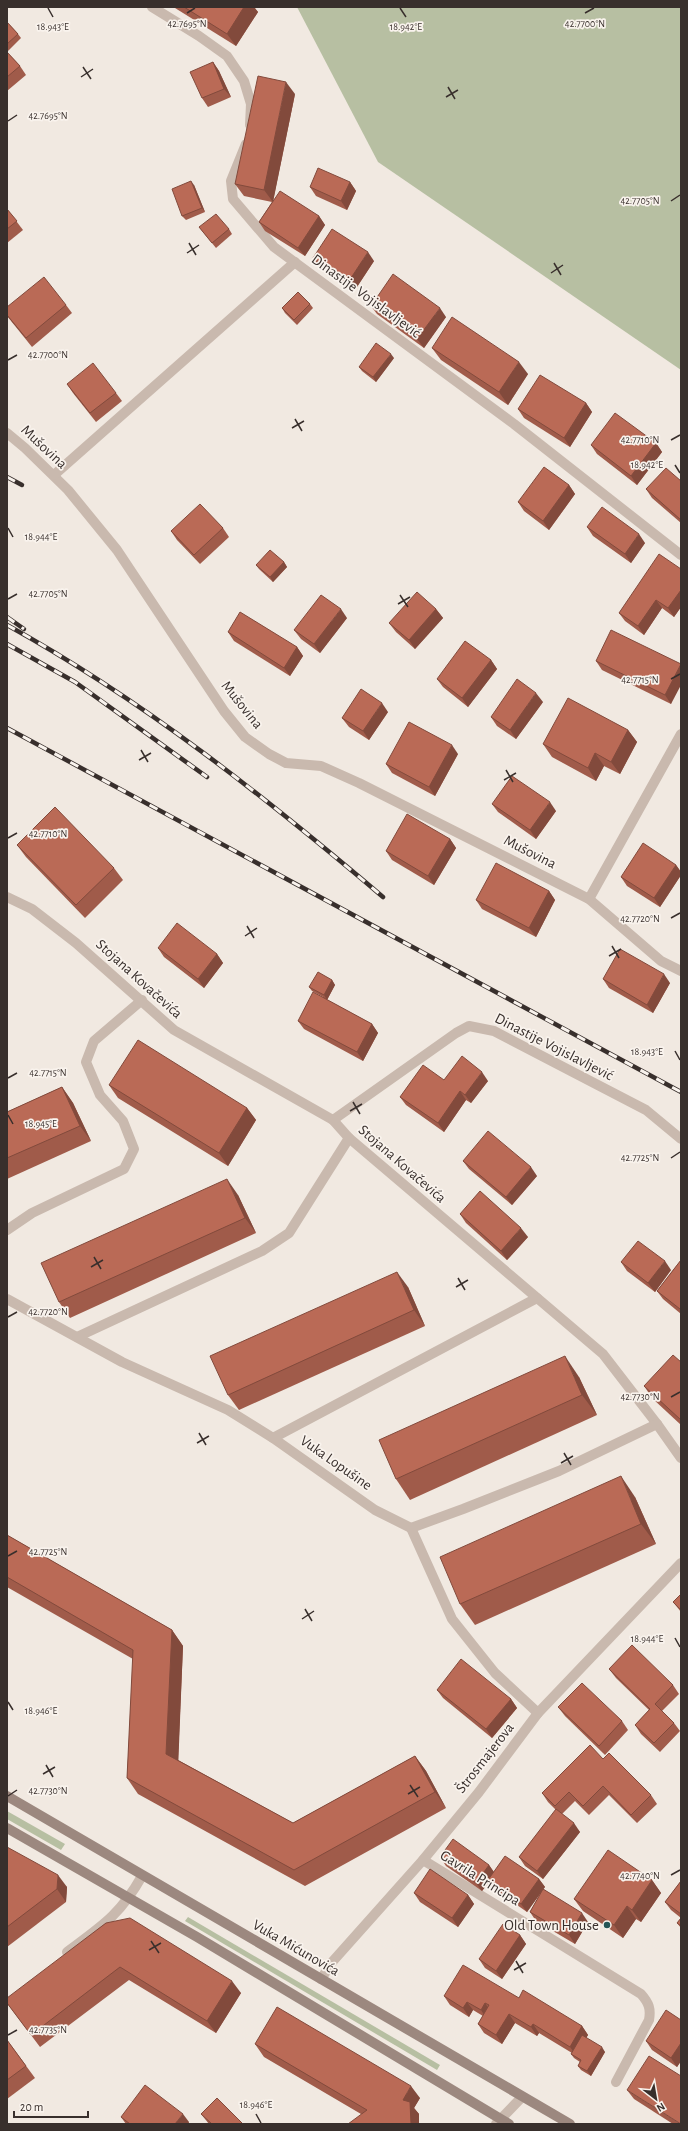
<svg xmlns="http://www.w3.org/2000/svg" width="688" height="2131" font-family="'Alegreya Sans',sans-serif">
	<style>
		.green { fill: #b7bfa2 }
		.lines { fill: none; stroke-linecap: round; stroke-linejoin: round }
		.minor { stroke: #c9b9ae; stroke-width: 10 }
		.secondary { stroke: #9c887f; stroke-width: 10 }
		.rail-casing { stroke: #382f2c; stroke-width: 4.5 }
		.rail { stroke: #f9f3ed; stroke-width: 3; stroke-dasharray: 9; stroke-linecap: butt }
		.wall { fill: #a05b4a }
		.shaded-wall { fill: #824a3c }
		.building { fill: #ba6a56; stroke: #824a3c }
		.ticks { fill: none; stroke: #382f2c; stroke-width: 1.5 }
		.poi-dot { fill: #255556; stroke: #f9f3ed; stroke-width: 1.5 }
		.labels { text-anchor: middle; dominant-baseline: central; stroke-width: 3.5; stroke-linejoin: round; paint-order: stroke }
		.street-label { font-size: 15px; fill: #382f2c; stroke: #f9f3ed }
		.poi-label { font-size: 15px; fill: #382f2c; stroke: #f9f3ed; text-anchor: end }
		.ticks-label { font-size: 10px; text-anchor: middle; fill: #382f2c; stroke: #f9f3ed; stroke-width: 3.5; stroke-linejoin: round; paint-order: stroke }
	</style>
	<rect width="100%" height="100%" fill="#f1e9e1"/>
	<g class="green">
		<polygon points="297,7 681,7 681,370 378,162"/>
		<polygon points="7,1811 65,1844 61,1850 7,1819"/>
		<polygon points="188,1917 440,2065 437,2070 185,1921"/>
	</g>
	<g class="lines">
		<g class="minor">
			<polyline points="152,7 199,36 227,56 244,81 251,104 250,125"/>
			<polyline points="246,144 231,181 233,199 274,247 514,424 681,555"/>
			<polyline points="7,433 25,448 68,490 117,550 224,711 245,737 269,754 286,763 321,766 359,783 589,899 661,961 681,971"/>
			<polyline points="54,475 295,262"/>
			<polyline points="7,897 32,909 76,943 174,1030 333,1120 349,1138 603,1354 657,1424 681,1458"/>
			<polyline points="589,899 681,734"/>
			<polyline points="333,1120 456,1033 469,1026 494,1031 646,1110 681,1139"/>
			<polyline points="7,1230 32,1213 124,1169 134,1149 123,1121 100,1095 86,1062 94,1041 142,1000"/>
			<polyline points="7,1299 122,1362 228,1410 273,1438 375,1510 411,1528 463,1509 559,1471 657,1424"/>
			<polyline points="77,1337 262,1251 289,1233 349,1138"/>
			<polyline points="273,1438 537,1298"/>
			<polyline points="411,1528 452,1619 495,1673 538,1713"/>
			<path d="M423,1860L641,1994C649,2003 651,2009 649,2020L616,2082"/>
			<path d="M67,1952C102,1926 120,1915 142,1876"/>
			<polyline points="321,1979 333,1961 423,1860 479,1792 538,1713 681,1563"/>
			<polyline points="496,2124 522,2097"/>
		</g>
		<g class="secondary">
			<polyline points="7,1796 570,2124"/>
			<polyline points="7,1828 197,1937 509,2124"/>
		</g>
		<g class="rail-casing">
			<g id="rail">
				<polyline points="7,477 22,485"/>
				<polyline points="7,617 24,629"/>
				<path d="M7,625C143,700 265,797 383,897"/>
				<polyline points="7,644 75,682 207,777"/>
				<polyline points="7,728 681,1092"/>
			</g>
		</g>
		<use href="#rail" class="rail"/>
	</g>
	<g class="wall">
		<polygon points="174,7 254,7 258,12 236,46 175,8"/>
		<polygon points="7,22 18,34 21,38 8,51 7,50"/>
		<polygon points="7,52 20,66 26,75 7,91"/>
		<polygon points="213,62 219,71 231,97 208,107 202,98"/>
		<polygon points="295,94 273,201 319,216 325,225 305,256 265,231 259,222 272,202 244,196 235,184"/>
		<polygon points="350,182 356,191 347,210 316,196 310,187"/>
		<polygon points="194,185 205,212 186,220 182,216"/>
		<polygon points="7,209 23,230 7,243"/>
		<polygon points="199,227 229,229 232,234 216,248"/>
		<polygon points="313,258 374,261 355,290 319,267"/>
		<polygon points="310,304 313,308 297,325 285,313 282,308"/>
		<polygon points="66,305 72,313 32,347 7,316 7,307"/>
		<polygon points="371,306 446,317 424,348 377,314"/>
		<polygon points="432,348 528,374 508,405 441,360"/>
		<polygon points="394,358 376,382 362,371 359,367"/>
		<polygon points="67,384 116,393 122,401 96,422 73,393"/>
		<polygon points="586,403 592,412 570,447 524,418 518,409"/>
		<polygon points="656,443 662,452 637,485 597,454 591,445"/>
		<polygon points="681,481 681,523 652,498 646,489"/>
		<polygon points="569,485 575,494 549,530 524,511 518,502"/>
		<polygon points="587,527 645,543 631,563 593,536"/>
		<polygon points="223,528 229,537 200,564 177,540 171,531"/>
		<polygon points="284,562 287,567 273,582 259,569 256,565"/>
		<polygon points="681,569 681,607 674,617 662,608 644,635 625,621 619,613"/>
		<polygon points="436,609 443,618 415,649 396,632 389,623"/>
		<polygon points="347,618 320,653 301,639 294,630"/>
		<polygon points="228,632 297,647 303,656 290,676 234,641"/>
		<polygon points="491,660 497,669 468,707 443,687 437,679"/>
		<polygon points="596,661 681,664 671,704 602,670"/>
		<polygon points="543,702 516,739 497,726 491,717"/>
		<polygon points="388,712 369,740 349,727 342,718"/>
		<polygon points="628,730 637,742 620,774 604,766 596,781 552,757 543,744"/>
		<polygon points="458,754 435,796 392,773 386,764"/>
		<polygon points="492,804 556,811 536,839 498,812"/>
		<polygon points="450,839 456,848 434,885 392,860 386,851"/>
		<polygon points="17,845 114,868 123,880 85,918 26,857"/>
		<polygon points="676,865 681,872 681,875 660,907 627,886 621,877"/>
		<polygon points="549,891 555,900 536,937 482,909 476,900"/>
		<polygon points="158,948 217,954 223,963 204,988 164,957"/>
		<polygon points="603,979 670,983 653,1013 609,988"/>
		<polygon points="332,980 335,985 327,1000 372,1024 378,1033 363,1061 304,1029 298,1021 323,997 312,991 309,987"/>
		<polygon points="444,1080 488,1081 471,1103 466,1100 444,1132 406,1105 400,1097"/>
		<polygon points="109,1085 247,1108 256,1120 228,1166 118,1098"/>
		<polygon points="62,1087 73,1103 91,1141 7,1179 7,1112"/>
		<polygon points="463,1161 537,1176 512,1205 469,1169"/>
		<polygon points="238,1195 256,1233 70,1318 59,1302"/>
		<polygon points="460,1214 528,1237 507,1260 466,1223"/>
		<polygon points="681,1260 681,1314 663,1299 657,1291"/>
		<polygon points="621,1262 671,1270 655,1292 627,1271"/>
		<polygon points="408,1287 425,1326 239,1410 228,1395"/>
		<polygon points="681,1362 681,1425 653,1399 644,1386"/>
		<polygon points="579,1377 597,1415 410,1500 396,1479"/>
		<polygon points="635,1497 656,1544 475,1625 460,1604"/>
		<polygon points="7,1535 172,1630 183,1646 178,1760 293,1823 415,1756 426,1771 446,1808 305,1886 138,1794 127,1778 133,1659 7,1587"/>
		<polygon points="681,1594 681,1612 673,1602"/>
		<polygon points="609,1669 673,1685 679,1694 662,1711 674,1723 680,1731 660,1752 641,1734 635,1725 649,1710 616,1678"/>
		<polygon points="437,1690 511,1699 517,1708 492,1738 443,1698"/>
		<polygon points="558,1707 622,1721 628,1730 605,1755 565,1716"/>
		<polygon points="603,1759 651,1795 657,1804 637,1823 609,1795 589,1815 575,1801 562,1814 580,1832 543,1879 525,1866 519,1857 556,1810 548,1802 542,1793"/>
		<polygon points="7,1847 67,1887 66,1902 7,1947"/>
		<polygon points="440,1857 489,1865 494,1872 539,1879 545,1887 543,1889 588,1922 575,1944 536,1921 530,1912 542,1891 527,1912 494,1889 489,1882 482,1891 446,1866"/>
		<polygon points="652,1880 661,1893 641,1922 636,1919 623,1938 583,1911 574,1899"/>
		<polygon points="681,1881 681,1928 677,1923 681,1918 671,1910 665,1902"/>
		<polygon points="414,1893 468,1895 474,1904 458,1927 420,1902"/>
		<polygon points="106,1923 241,1993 216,2033 129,1980 40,2047 7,2003"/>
		<polygon points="520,1935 526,1944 502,1979 485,1968 479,1959"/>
		<polygon points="444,1996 519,1998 582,2026 588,2035 586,2038 605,2052 591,2076 581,2070 578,2066 580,2062 574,2058 571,2054 572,2053 539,2033 537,2036 515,2023 502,2044 484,2033 478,2024 483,2016 473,2010 469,2017 450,2005"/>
		<polygon points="681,2020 681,2061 677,2067 652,2050 646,2041"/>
		<polygon points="7,2040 35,2078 7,2099"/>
		<polygon points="255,2044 420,2098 414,2108 419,2114 361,2114 264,2057"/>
		<polygon points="627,2090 681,2124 673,2124 634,2099"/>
		<polygon points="201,2114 243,2124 209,2124"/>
		<polygon points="121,2117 189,2122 188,2124 126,2124"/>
	</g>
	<g class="shaded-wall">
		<polygon points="244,7 254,7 258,12 236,46 227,34"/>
		<polygon points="213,62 219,71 231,97 224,89"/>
		<polygon points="286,82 295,94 273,202 264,190"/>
		<polygon points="191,181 194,185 205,212 202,208"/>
		<polygon points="350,182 356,191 347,210 341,201"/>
		<polygon points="319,216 325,225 305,256 298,248"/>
		<polygon points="368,252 374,261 355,290 349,281"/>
		<polygon points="440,308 446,317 424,348 417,339"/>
		<polygon points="391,354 394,358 376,382 373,377"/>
		<polygon points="519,362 528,374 508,405 499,392"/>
		<polygon points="586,403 592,412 570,447 564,438"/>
		<polygon points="656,443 662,452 637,485 631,476"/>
		<polygon points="569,485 575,494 549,530 543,521"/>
		<polygon points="639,534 645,543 631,563 625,554"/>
		<polygon points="284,562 287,567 273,582 270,577"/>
		<polygon points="681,590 681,607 674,617 668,608"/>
		<polygon points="656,600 662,608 644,635 638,626"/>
		<polygon points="341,609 347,618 320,653 314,644"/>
		<polygon points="436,609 443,618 415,649 409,640"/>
		<polygon points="297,647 303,656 290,676 284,668"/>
		<polygon points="491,660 497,669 468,707 462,698"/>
		<polygon points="681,664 681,685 671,704 665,695"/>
		<polygon points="536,693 543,702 516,739 510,730"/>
		<polygon points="382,703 388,712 369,740 363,731"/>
		<polygon points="628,730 637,742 620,774 611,762"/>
		<polygon points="452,745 458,754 435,796 429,787"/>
		<polygon points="595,753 604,766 596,781 588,768"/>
		<polygon points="550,802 556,811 536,839 530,830"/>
		<polygon points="450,839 456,848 434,885 428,876"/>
		<polygon points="676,865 681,872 681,875 660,907 654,898"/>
		<polygon points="549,891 555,900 536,937 529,928"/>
		<polygon points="217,954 223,963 204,988 198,979"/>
		<polygon points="664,974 670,983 653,1013 647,1005"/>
		<polygon points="332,980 335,985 327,1000 324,995"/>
		<polygon points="372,1024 378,1033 363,1061 357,1052"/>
		<polygon points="482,1072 488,1081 471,1103 465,1095"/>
		<polygon points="62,1087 73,1103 91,1141 80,1126"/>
		<polygon points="460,1091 466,1100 444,1132 438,1123"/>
		<polygon points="247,1108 256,1120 228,1166 219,1153"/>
		<polygon points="531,1167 537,1176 512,1205 506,1197"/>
		<polygon points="227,1179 238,1195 256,1233 245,1218"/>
		<polygon points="521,1228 528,1237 507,1260 501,1251"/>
		<polygon points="665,1261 671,1270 655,1292 648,1283"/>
		<polygon points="397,1272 408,1287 425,1326 414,1310"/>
		<polygon points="565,1356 579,1377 597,1415 582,1395"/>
		<polygon points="621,1476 635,1497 656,1544 641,1524"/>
		<polygon points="172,1630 183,1646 178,1769 166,1754"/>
		<polygon points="511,1699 517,1708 492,1738 486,1729"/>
		<polygon points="415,1756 426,1771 446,1808 435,1792"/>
		<polygon points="574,1823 580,1832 543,1879 537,1871"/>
		<polygon points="489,1865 495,1874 488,1880 489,1882 482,1891 476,1883"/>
		<polygon points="58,1875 67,1887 66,1902 57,1889"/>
		<polygon points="539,1879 545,1887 527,1912 521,1904"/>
		<polygon points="652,1880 661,1893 641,1922 632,1910"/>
		<polygon points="468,1895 474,1904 458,1927 452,1918"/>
		<polygon points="627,1906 636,1919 623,1938 614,1925"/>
		<polygon points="582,1913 588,1922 575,1944 569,1935"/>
		<polygon points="520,1935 526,1944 502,1979 496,1971"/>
		<polygon points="232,1981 241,1993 216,2033 207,2021"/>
		<polygon points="467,2002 473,2010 469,2017 463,2008"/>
		<polygon points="485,2003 491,2012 487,2019 481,2010"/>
		<polygon points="509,2014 515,2023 502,2044 496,2035"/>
		<polygon points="533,2024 539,2033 537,2036 531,2027"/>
		<polygon points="582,2026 588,2035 576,2055 570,2047"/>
		<polygon points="681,2043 681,2061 677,2067 671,2058"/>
		<polygon points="602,2047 605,2052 591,2076 587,2071"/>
		<polygon points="411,2086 420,2098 414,2108 419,2114 419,2124 411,2124 403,2100"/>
		<polygon points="183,2114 189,2122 188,2124 175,2124"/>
	</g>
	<g class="building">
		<polygon points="184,7 244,7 227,34"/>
		<polygon points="7,22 18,34 7,44"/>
		<polygon points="7,52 20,66 7,77"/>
		<polygon points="213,62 224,89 202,98 190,72"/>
		<polygon points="258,76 286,82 264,190 235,184"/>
		<polygon points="318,168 350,182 341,201 310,187"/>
		<polygon points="191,181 202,208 182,216 172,189"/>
		<polygon points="280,191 319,216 298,248 259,222"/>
		<polygon points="7,209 17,221 7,229"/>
		<polygon points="216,214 229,229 212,243 199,227"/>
		<polygon points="332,229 368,252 349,281 313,258"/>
		<polygon points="393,274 440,308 417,339 371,306"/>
		<polygon points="44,277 66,305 26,338 7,315 7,307"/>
		<polygon points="298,292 310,304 294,320 282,308"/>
		<polygon points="452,317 519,362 499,392 432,348"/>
		<polygon points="376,343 391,354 373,377 359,367"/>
		<polygon points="93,363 116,393 90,413 67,384"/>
		<polygon points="540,375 586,403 564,438 518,409"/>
		<polygon points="615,413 656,443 631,476 591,445"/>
		<polygon points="544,467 569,485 543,521 518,502"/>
		<polygon points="666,468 681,481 681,520 646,489"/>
		<polygon points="200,504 223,528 194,555 171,531"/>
		<polygon points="602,507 639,534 625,554 587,527"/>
		<polygon points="270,550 284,562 270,577 256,565"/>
		<polygon points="659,554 681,569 681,590 668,608 656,600 638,626 619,613"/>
		<polygon points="417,592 436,609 409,640 389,623"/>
		<polygon points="321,595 341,609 314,644 294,630"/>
		<polygon points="240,612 297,647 284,668 228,632"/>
		<polygon points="611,630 681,664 665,695 596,661"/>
		<polygon points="465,641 491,660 462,698 437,679"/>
		<polygon points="517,679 536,693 510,730 491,717"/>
		<polygon points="361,689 382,703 363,731 342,718"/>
		<polygon points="568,698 628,730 611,762 595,753 588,768 543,744"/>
		<polygon points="409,722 452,745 429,787 386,764"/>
		<polygon points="512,776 550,802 530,830 492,804"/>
		<polygon points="55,807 114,868 76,905 17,845"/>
		<polygon points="407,814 450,839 428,876 386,851"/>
		<polygon points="643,843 676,865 654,898 621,877"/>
		<polygon points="496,863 549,891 529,928 476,900"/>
		<polygon points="177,923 217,954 198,979 158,948"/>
		<polygon points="620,949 664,974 647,1005 603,979"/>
		<polygon points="318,972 332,980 324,995 309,987"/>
		<polygon points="313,992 372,1024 357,1052 298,1021"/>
		<polygon points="138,1040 247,1108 219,1153 109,1085"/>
		<polygon points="462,1056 482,1072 465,1095 460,1091 438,1123 400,1097 423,1065 444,1080"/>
		<polygon points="62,1087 80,1126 7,1158 7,1112"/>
		<polygon points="488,1131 531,1167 506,1197 463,1161"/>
		<polygon points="227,1179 245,1218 59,1302 41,1263"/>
		<polygon points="480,1191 521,1228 501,1251 460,1214"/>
		<polygon points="638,1241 665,1261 648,1283 621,1262"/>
		<polygon points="681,1260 681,1308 680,1309 657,1291"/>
		<polygon points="397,1272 414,1310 228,1395 210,1356"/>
		<polygon points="673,1355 681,1362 681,1420 644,1386"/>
		<polygon points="565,1356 582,1395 396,1479 379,1440"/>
		<polygon points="621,1476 641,1524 460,1604 440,1557"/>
		<polygon points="7,1535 172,1630 166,1754 293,1823 415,1756 435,1792 294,1870 127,1778 133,1650 7,1577"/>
		<polygon points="681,1594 681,1610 673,1602"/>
		<polygon points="632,1645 673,1685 655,1704 674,1723 654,1743 635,1725 650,1709 609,1669"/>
		<polygon points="461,1659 511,1699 486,1729 437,1690"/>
		<polygon points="582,1683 622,1721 599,1746 558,1707"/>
		<polygon points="590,1745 603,1759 609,1753 651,1795 631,1815 603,1786 583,1806 569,1792 555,1806 542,1793"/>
		<polygon points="556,1809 574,1823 537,1871 519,1857"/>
		<polygon points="453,1839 489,1865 476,1883 440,1857"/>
		<polygon points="7,1847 58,1875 57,1889 7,1927"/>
		<polygon points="608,1850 652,1880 632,1910 627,1906 614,1925 574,1899"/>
		<polygon points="505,1856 539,1879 521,1904 488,1880"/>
		<polygon points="430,1869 468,1895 452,1918 414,1893"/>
		<polygon points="681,1881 681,1914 665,1902"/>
		<polygon points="543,1889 582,1913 569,1935 530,1912"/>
		<polygon points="130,1918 232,1981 207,2021 120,1967 31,2035 7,2003 7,1998 106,1923"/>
		<polygon points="681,1918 681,1926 677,1923"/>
		<polygon points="503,1924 520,1935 496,1971 479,1959"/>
		<polygon points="463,1965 519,1998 523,1990 582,2026 570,2047 533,2024 531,2027 509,2014 496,2035 478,2024 489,2005 485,2003 481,2010 467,2002 463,2008 444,1996"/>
		<polygon points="277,2007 411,2086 403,2100 410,2102 411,2124 348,2124 367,2110 255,2044"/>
		<polygon points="666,2010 681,2020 681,2043 671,2058 646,2041"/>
		<polygon points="582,2035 602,2047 587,2071 578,2066 581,2060 571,2054"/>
		<polygon points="7,2040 26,2066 7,2080"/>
		<polygon points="649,2056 681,2076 681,2124 627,2090"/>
		<polygon points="145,2085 183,2114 175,2124 130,2124 121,2117"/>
		<polygon points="217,2098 243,2124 212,2124 201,2114"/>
	</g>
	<path class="ticks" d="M48,8L53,17M400,8L406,17M187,13L195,8M585,13L594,8M83,67L91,79M81,77L93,69M448,87L455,99M446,97L458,90M8,121L17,115M671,201L680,195M189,243L196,255M187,253L199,245M554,263L561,275M551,273L563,265M8,360L17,355M295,419L302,431M292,428L304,421M671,440L680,435M675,465L680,473M8,528L13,537M400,595L408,607M8,599L17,594M398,604L410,597M671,679L680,674M141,750L148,762M139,760L151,753M506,770L513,782M504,780L516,773M8,838L17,833M671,918L680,913M247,926L254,938M245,936L257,928M612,946L619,958M609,956L621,949M675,1051L680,1060M8,1078L17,1073M353,1102L360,1114M350,1111L362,1104M8,1115L13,1124M671,1158L680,1152M94,1257L101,1269M91,1267L103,1260M458,1278L465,1290M456,1287L468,1280M8,1317L17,1312M671,1397L680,1392M199,1433L206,1445M197,1443L209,1436M564,1453L571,1465M561,1463L573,1456M8,1556L17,1551M305,1609L312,1621M302,1619L314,1611M675,1638L680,1647M8,1702L13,1710M46,1765L53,1777M43,1774L55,1767M410,1785L418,1797M408,1794L420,1787M8,1796L17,1790M671,1875L680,1870M151,1941L159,1953M149,1950L161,1943M516,1961L523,1973M514,1970L526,1963M8,2035L17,2030M256,2114L261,2123"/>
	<circle class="poi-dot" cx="607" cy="1925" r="4"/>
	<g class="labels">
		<g class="street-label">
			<text transform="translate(366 296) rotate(36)">Dinastije Vojislavljević</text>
			<text transform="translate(44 447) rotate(43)">Mušovina</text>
			<text transform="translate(242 705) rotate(51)">Mušovina</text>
			<text transform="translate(530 852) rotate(27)">Mušovina</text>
			<text transform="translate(139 979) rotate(42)">Stojana Kovačevića</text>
			<text transform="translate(554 1047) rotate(27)">Dinastije Vojislavljević</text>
			<text transform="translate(402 1164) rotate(41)">Stojana Kovačevića</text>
			<text transform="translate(336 1463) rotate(35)">Vuka Lopušine</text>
			<text transform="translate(485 1758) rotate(-52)">Štrosmajerova</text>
			<text transform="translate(480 1878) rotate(32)">Gavrila Principa</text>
			<text transform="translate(296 1948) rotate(30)">Vuka Mićunovića</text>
		</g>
		<g class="poi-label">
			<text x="599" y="1925">Old Town House</text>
		</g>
	</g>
	<g class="ticks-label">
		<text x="187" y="27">42.7695°N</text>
		<text x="585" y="27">42.7700°N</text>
		<text x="53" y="30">18.943°E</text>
		<text x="406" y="30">18.942°E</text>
		<text x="48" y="119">42.7695°N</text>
		<text x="640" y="204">42.7705°N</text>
		<text x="48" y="358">42.7700°N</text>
		<text x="640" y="443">42.7710°N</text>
		<text x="647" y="468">18.942°E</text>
		<text x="41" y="540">18.944°E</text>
		<text x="48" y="597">42.7705°N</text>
		<text x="640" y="683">42.7715°N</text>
		<text x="48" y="837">42.7710°N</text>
		<text x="640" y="922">42.7720°N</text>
		<text x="647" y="1055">18.943°E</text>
		<text x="48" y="1076">42.7715°N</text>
		<text x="41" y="1127">18.945°E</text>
		<text x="640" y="1161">42.7725°N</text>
		<text x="48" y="1315">42.7720°N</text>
		<text x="640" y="1400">42.7730°N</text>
		<text x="48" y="1555">42.7725°N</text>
		<text x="647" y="1642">18.944°E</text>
		<text x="41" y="1714">18.946°E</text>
		<text x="48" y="1794">42.7730°N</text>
		<text x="640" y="1879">42.7740°N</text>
		<text x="48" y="2033">42.7735°N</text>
		<text x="256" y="2108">18.946°E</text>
	</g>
	<rect width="688" height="2131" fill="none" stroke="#382f2c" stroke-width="16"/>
	<g transform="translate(656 2099) rotate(149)" stroke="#f9f3ed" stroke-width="3" paint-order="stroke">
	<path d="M0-3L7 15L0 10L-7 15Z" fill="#382f2c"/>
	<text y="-6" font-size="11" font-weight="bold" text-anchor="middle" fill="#382f2c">N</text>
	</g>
	<path d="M14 2111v6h74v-6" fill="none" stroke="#382f2c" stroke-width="2"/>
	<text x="20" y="2111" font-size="12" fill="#382f2c" stroke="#f9f3ed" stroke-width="3" paint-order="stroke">20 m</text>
</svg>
